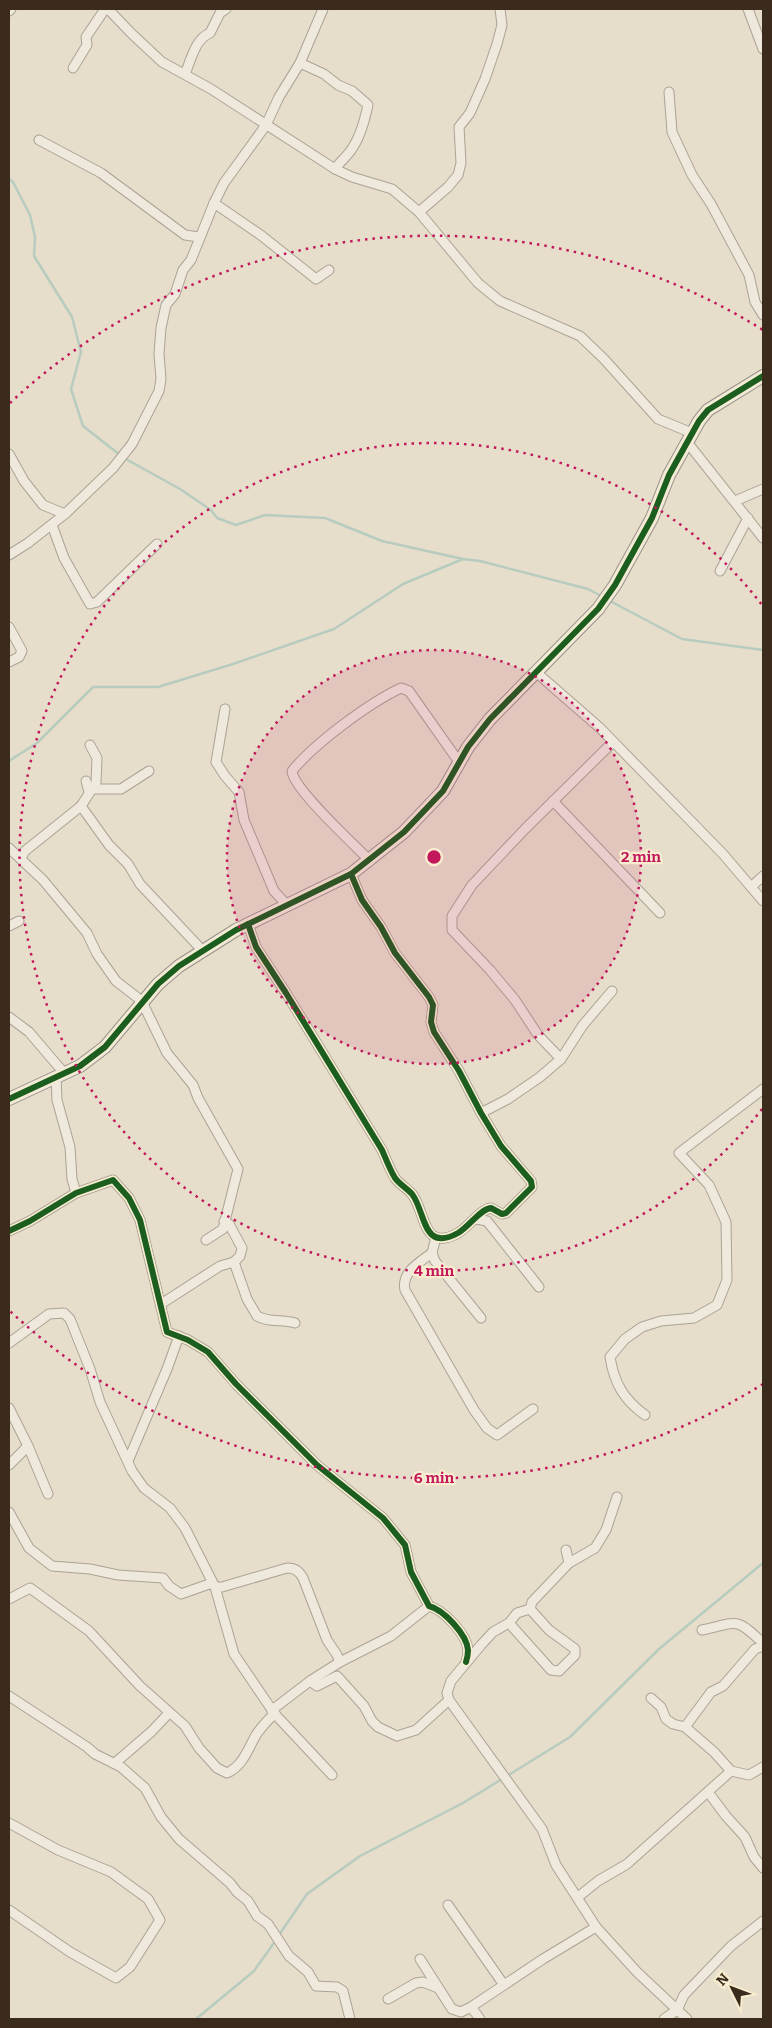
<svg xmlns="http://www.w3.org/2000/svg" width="772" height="2028" font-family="Bitter,serif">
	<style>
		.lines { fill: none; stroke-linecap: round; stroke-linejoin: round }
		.stream { stroke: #b7ccbf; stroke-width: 2.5 }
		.street-casing { stroke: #aba394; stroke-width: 11 }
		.secondary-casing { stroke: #9b9285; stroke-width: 14 }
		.street { stroke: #eee8dd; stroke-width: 9 }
		.secondary { stroke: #eee8dd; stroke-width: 12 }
		.cycleway-casing { stroke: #f9edd0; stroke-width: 9 }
		.cycleway { stroke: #1b5e20; stroke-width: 6 }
		.ring { fill: none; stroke: #c2185b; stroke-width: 2.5; stroke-dasharray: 2.5 5 }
		.centre { fill: #c2185b; stroke: #f9edd0; stroke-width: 2.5 }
		.ring-label { font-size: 15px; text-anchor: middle; font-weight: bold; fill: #c2185b; stroke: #f9edd0; stroke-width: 4.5; stroke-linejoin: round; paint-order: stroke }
	</style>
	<rect width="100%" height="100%" fill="#e6decb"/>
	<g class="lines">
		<g class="stream">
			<polyline points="9,179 13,182 30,215 35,237 34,256 72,317 81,352 71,389 83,426 120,455"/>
			<polyline points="124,458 180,489 211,510 217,518 236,525 265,515 325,518 382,541 463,559"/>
			<polyline points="610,601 682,639 763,650"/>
			<polyline points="9,761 37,743 93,687 158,687 233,664 334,629 403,584 463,559 480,561 588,589 601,596"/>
			<polyline points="507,1776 570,1737 659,1649 763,1563"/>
			<polyline points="279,1935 307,1894 360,1856 463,1803 502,1779"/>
			<polyline points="196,2019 254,1971 276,1940"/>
		</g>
		<g class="street-casing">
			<g id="street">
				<polyline points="108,9 132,34 162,62 211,89 335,169 352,177 392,189 419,212 478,283 500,301 580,336 604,359 658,419 692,433"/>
				<polyline points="748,9 763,49"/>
				<polyline points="9,11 11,9"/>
				<path d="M300,63L324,74L338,85L352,91L368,105C365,119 361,135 353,147C349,155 340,161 335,169"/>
				<polyline points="73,68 87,45 86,37 105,9"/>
				<path d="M185,74C191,60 195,39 210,33L220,13L226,9"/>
				<polyline points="669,92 672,132 692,175 711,204 749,275 755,302 763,315"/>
				<polyline points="39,140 101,173 185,235 199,237"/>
				<polyline points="214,203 262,236 316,279 329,270"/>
				<polyline points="419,212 448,187 458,175 461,163 459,127 470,113 485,79 497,44 502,25 500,9"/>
				<polyline points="687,442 763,538"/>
				<polyline points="9,454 24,481 43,505 65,514"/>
				<polyline points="735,501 763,489"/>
				<polyline points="52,525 64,558 90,604 97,602 157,544"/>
				<polyline points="9,555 28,543 65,514 113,468 132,444 159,391 161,379 159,354 161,328 166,305 175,294 183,270 191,260 214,203 224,183 266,125 279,97 300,63 323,9"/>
				<polyline points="720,571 748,518"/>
				<polyline points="9,627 22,651 19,657 9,662"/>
				<polyline points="537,673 600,728 723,854 763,901"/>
				<polyline points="225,709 216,762 225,776 239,792 244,820 274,891 287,905"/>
				<polyline points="86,781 89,792"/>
				<polyline points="93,789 121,789 149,771"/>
				<polyline points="553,801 660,913"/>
				<polyline points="81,806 109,845 128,864 140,884 202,950"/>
				<polyline points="9,848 43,880 87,933 97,954 116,981 143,1002 145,1008 167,1053 193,1085 198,1098 238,1169 223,1229 206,1240"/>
				<polyline points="21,858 25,851 81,806 96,783 97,758 90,745"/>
				<path d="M370,861C355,845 293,789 292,771C315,743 369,703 401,688L409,691L459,762"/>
				<polyline points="751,887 763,876"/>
				<path d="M248,924L256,947L286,993L382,1150C386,1159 390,1170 395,1178C400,1185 407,1188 412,1194C426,1212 422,1253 458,1233C469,1227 480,1209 491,1208L502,1214L506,1213L532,1187L531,1181L501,1146L481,1113L459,1071L434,1032L431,1022L433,1005L429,997L395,953L381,927L362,900L351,874"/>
				<polyline points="9,926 19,921"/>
				<polyline points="9,1017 29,1032 64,1073"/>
				<polyline points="561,1059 538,1035 515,1000 490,970 452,930 452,916 472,885 525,829 613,742"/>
				<polyline points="56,1076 57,1100 70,1147 72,1179 76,1193"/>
				<polyline points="481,1113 508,1099 540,1077 561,1059 583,1025 612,991"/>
				<polyline points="476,1219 487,1221 539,1287"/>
				<path d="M9,1231L30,1221L76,1193L113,1180L129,1198L140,1220L167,1332L188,1340L208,1352L236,1384L317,1465L383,1518L405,1545L411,1572L429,1606C444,1610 467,1635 468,1650C468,1654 467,1659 466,1662"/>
				<polyline points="436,1237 432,1253 435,1261 481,1318"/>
				<path d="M432,1253C420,1262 401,1272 405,1290L474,1410L487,1428L497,1435L533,1409"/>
				<path d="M234,1262L247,1299L257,1316C269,1323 282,1319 295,1323"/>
				<polyline points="161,1304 220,1266 234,1262 240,1256 242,1248 229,1224 224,1221"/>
				<path d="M9,1343L49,1314L64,1313L70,1319L90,1369L100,1402L132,1471L144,1488L170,1508L185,1528L215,1587H222L287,1568C295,1568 299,1571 303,1578L327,1640L337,1655L340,1662"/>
				<polyline points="9,1408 28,1446 48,1494"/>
				<path d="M645,1415C624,1400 614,1383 610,1357L625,1339L642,1327L661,1321L694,1318L717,1305L727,1280L726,1222L709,1185L679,1153L763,1089"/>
				<polyline points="128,1461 167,1369 179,1336"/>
				<polyline points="9,1465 28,1446"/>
				<polyline points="9,1512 29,1548 52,1566 90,1569 118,1575 163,1578 169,1586 181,1594 212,1583"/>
				<polyline points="569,1563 595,1548 606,1530 617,1497"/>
				<polyline points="215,1587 234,1654 272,1710 310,1681 340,1662 391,1636 429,1606"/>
				<path d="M9,1599L30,1588L89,1631L140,1686L185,1726L199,1748L217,1768L227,1773C243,1766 248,1749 256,1735C261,1727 268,1720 275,1713"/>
				<polyline points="530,1609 517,1613 509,1623 493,1632 481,1645 451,1681 447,1693 449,1700 542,1829 556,1865 596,1927 637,1972 687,2019"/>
				<polyline points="530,1609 532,1602 569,1563 566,1550"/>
				<polyline points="509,1623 551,1670 559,1671 575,1655 575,1649 549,1630 530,1609"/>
				<path d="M702,1630C739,1622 735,1617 763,1643"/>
				<polyline points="310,1681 317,1686 337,1676 364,1706 372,1721 378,1727 397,1736 416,1730 449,1700"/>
				<polyline points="9,1696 87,1747 95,1754 121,1767 145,1788 161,1817 179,1839 230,1883 237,1892 248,1901 257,1916 268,1924 289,1956 308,1972 316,1986 337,1987 343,1991 350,2019"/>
				<polyline points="651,1698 661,1707 666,1719 673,1724 685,1727 714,1752 731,1771 749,1775 763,1767"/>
				<polyline points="272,1711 332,1775"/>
				<polyline points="685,1727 711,1692 723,1686 755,1649 763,1646"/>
				<polyline points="115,1763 151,1732 169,1713"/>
				<polyline points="708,1792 726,1816 745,1837 754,1857 763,1868"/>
				<polyline points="9,1823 58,1850 111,1872 148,1899 160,1920 130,1967 116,1978 70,1952 9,1910"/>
				<polyline points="578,1897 598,1881 627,1864 731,1771"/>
				<polyline points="448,1905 504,1985"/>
				<polyline points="420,1959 452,2009 461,2012 471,2007 543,1959 596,1927"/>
				<polyline points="388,1999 416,1983 423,1982 438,1988"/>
				<polyline points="471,2007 480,2019"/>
				<polyline points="664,2019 677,2010 684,1995 731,1946 763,1921"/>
			</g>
		</g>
		<g class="secondary-casing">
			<polyline id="secondary" points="9,1099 80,1066 105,1047 158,984 179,966 236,930 351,874 404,832 443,791 468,747 490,719 598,609 615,585 652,518 669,475 699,421 708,410 763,376"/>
		</g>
		<use href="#street" class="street"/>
		<use href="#secondary" class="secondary"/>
		<g class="cycleway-casing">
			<g id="cycleway">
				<path d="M248,924L256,947L286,993L382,1150C386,1159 390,1170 395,1178C400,1185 407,1188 412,1194C426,1212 422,1253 458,1233C469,1227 480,1209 491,1208L502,1214L506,1213L532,1187L531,1181L501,1146L481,1113L459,1071L434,1032L431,1022L433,1005L429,997L395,953L381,927L362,900L351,874"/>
				<polyline points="9,1099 80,1066 105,1047 158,984 179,966 236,930 351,874 404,832 443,791 468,747 490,719 598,609 615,585 652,518 669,475 699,421 708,410 763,376"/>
				<path d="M9,1231L30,1221L76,1193L113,1180L129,1198L140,1220L167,1332L188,1340L208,1352L236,1384L317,1465L383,1518L405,1545L411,1572L429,1606C444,1610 467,1635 468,1650C468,1654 467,1659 466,1662"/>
			</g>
		</g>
		<use href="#cycleway" class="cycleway"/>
	</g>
	<circle cx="434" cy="857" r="207" fill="#c2185b" fill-opacity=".12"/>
	<g class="ring">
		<circle cx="434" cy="857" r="207"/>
		<path d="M762 1109A414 414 0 1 1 762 605"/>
		<path d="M763 1384A621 621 0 0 1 10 1311M10 403A621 621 0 0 1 763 330"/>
	</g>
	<circle cx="434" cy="857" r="8" class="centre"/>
	<g class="ring-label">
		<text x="641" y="862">2 min</text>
		<text x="434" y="1276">4 min</text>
		<text x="434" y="1483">6 min</text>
	</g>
	<rect width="772" height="2028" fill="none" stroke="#3b2b1c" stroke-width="20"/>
	<g transform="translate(732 1988) rotate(312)" stroke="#f9edd0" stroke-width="4" paint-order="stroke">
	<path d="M0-4L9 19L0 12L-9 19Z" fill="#3b2b1c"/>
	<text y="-8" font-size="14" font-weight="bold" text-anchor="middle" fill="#3b2b1c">N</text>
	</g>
</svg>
